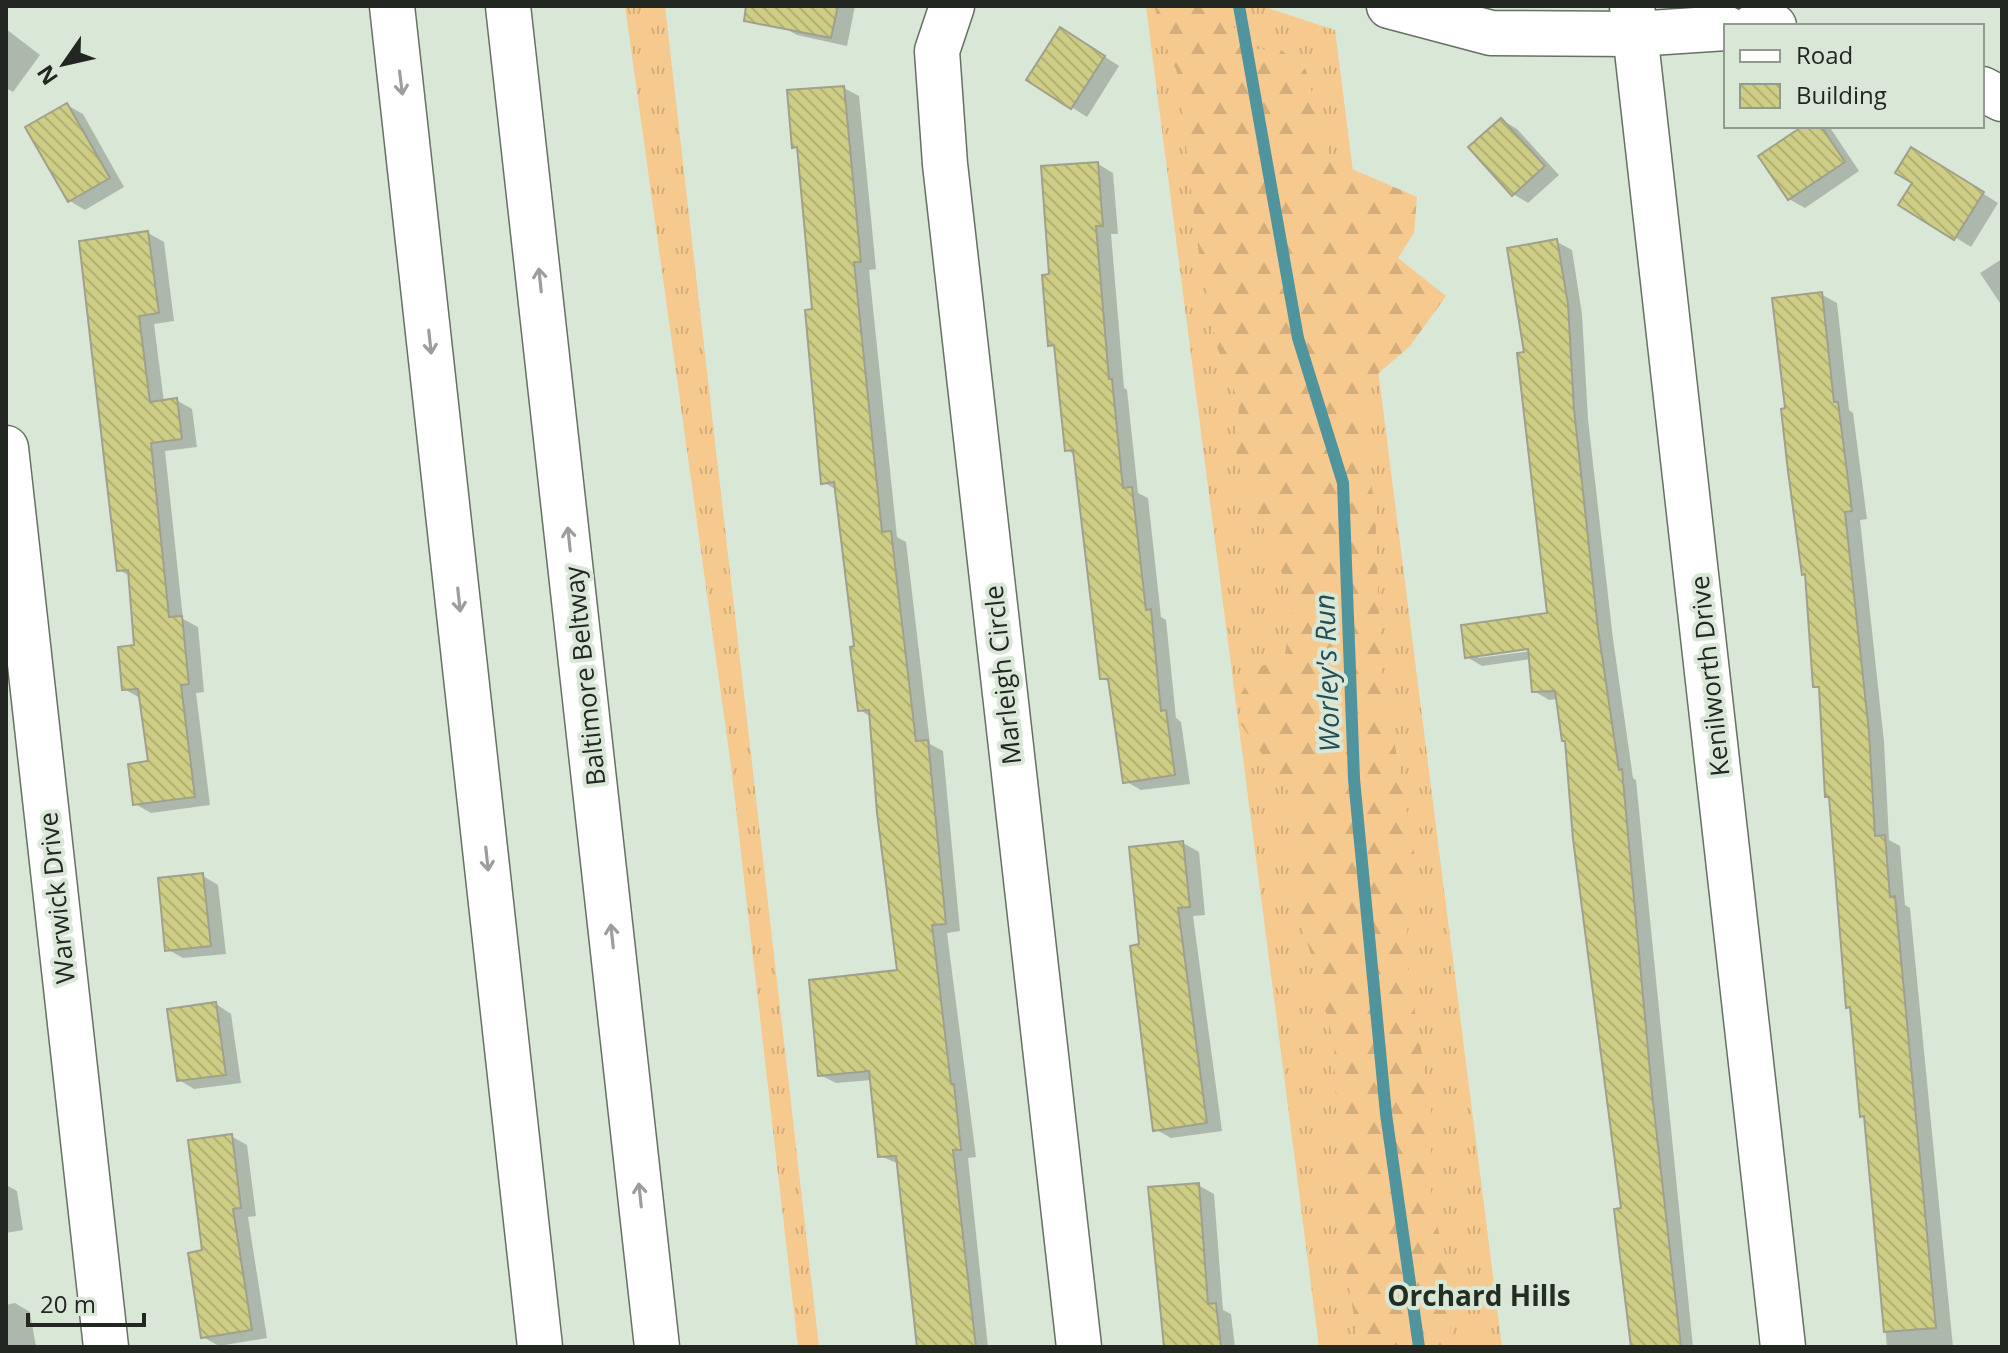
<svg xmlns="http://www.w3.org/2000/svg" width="2008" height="1353" font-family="'Open Sans',sans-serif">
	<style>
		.grass { fill: url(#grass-tufts) }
		.forest { fill: url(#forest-firs) }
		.shadow { fill: #0003; fill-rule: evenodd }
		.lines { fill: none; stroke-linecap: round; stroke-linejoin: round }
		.stream { stroke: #50949e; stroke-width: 12 }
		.building { fill: url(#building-back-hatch); stroke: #a0a08d; stroke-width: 2 }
		.minor-casing { stroke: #657163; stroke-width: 47 }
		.highway-casing { stroke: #657163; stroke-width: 47 }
		.minor { stroke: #fff; stroke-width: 44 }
		.highway { stroke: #fff; stroke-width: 44 }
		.oneway { stroke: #9c9e9b }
		.labels { text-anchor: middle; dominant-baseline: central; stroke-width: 8; stroke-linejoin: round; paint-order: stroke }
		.street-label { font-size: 26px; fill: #222721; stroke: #d9e7d7 }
		.water-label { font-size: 28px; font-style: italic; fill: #234e56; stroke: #d9e7d7 }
		.neighbourhood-label { font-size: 28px; font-weight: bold; fill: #232d21; stroke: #d9e7d7 }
	</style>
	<defs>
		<pattern id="grass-tufts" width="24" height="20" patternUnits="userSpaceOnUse" patternTransform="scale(2)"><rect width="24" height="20" fill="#f6c98e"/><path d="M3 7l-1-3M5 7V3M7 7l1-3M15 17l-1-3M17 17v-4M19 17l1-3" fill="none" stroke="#d3ad7a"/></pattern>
		<pattern id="forest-firs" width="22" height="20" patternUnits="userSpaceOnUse" patternTransform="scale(2)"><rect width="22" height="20" fill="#f6c98e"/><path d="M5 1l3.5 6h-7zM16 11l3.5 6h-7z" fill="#d3ad7a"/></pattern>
		<pattern id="building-back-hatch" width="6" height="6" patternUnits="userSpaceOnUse" patternTransform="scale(2)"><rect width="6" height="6" fill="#cecd85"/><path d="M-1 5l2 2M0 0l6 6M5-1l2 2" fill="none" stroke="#b1b073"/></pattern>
	</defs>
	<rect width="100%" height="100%" fill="#d9e7d7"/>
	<g class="grass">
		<polygon points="625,6 665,6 819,1347 798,1347 731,766"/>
		<polygon points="1146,6 1262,6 1335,30 1502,1347 1319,1347"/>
	</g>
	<polygon class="forest" points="1159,6 1216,6 1252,49 1281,50 1306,70 1329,159 1417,197 1414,233 1398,258 1446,296 1410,346 1365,385 1362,416 1375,509 1381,668 1415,857 1405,951 1431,1109 1431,1204 1449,1268 1451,1347 1359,1347 1340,1232 1334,1043 1294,891 1293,798 1240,723 1241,694 1255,668 1284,659 1294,603 1236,460 1239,403 1217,347 1199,255 1177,72 1154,18"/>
	<g class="shadow">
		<polygon points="785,6 855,6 847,46 797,35 781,26"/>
		<polygon points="6,29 40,55 13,92 6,88"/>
		<polygon points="1076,38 1119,66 1087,117 1028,79"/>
		<polygon points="844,88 859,96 876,269 869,270 897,537 906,542 930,744 943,751 960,931 947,933 976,1157 968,1158 988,1347 918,1347 899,1164 880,1156 872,1080 836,1083 820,1075 899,972 871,717 860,710 856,648 837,490 823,482 814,310 799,150 794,147"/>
		<polygon points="67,105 83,114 124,187 85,210 70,201"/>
		<polygon points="1502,120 1517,129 1559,175 1528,203 1513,194"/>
		<polygon points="1806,126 1831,129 1859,171 1805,208 1789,199"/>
		<polygon points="1927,158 1998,203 1971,247 1901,204"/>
		<polygon points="1098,164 1113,173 1118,234 1111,234 1124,388 1127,390 1138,493 1148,498 1161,617 1166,620 1176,718 1181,722 1190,784 1141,790 1125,781 1111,683 1102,678 1075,455 1067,450 1056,348 1050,345 1051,276"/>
		<polygon points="148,233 164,242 174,321 154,324 164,402 176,400 192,409 197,447 165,451 183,619 198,627 204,692 196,693 210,805 151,813 135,804 150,763 140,698 124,689 136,647 130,576 119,570 81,242"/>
		<path d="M1557,242L1572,250L1582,314L1588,419L1613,639L1633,778L1636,780L1693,1347H1632L1623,1210L1567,742L1558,699L1549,700L1534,691L1531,659L1482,666L1467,657L1550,615L1526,354ZM1538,646L1539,650L1478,658V654Z"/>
		<polygon points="2002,259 2002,306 1980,273"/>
		<polygon points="1821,294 1837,303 1849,410 1853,413 1867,519 1860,520 1884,742 1889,840 1900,846 1905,905 1910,908 1953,1347 1887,1347 1866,1118 1862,1115 1852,1009 1848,1006 1831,799 1827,796 1822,690 1815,686 1807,575 1787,410"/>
		<polygon points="1183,843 1199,852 1205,915 1193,916 1222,1131 1171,1138 1155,1129 1141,946"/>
		<polygon points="203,876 218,885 226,954 183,958 167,949"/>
		<polygon points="216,1004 231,1014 241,1083 194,1089 179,1080"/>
		<polygon points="231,1136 247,1145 256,1216 248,1217 267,1338 219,1346 203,1337 204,1252"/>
		<polygon points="6,1161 8,1186 17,1191 23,1230 6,1233"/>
		<polygon points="1198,1185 1214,1194 1223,1310 1231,1314 1235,1347 1166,1347"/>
		<polygon points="15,1303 30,1312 36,1347 6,1347 6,1305"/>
	</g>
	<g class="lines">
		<polyline class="stream" points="1239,6 1298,338 1343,483 1354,779 1386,1114 1419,1347"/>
	</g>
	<g class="building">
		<polygon points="746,6 838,6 831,38 744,21"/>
		<polygon points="1060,27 1105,56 1071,109 1026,80"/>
		<polygon points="844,86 861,262 854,262 882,532 891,531 916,741 928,740 946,924 932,925 951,1084 954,1084 961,1150 953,1150 976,1347 917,1347 896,1156 878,1157 869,1071 818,1076 809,980 897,970 877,813 869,710 858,711 850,647 854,646 834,482 821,484 805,310 812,309 797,147 792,148 787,90"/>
		<polygon points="67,103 110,178 68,202 25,127"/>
		<polygon points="1501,118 1545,166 1512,196 1468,147"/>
		<polygon points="1803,126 1821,126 1845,162 1788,200 1758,156"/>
		<polygon points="1911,147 1984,192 1954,240 1898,205 1912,183 1895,173"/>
		<polygon points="1098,162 1103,226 1096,226 1109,379 1112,379 1123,488 1132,487 1146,610 1151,609 1161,711 1166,710 1175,775 1123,783 1108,679 1100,679 1073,450 1065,451 1054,345 1048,346 1042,275 1049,274 1041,166"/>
		<polygon points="148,231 159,313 139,316 150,402 177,398 182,439 151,443 169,617 182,616 189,684 181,685 195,797 133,805 128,764 148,761 138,689 122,690 118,647 134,645 128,570 117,571 79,241"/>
		<polygon points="1557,239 1568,304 1574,409 1598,629 1619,770 1622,769 1652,1093 1681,1347 1631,1347 1614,1209 1621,1208 1573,839 1565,741 1562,741 1555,691 1532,692 1528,649 1465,658 1461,625 1547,613 1517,353 1524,352 1507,248"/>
		<polygon points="1822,292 1834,402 1838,402 1852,511 1845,512 1869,732 1875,836 1885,835 1890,897 1895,896 1936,1328 1884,1332 1864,1116 1860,1117 1850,1007 1846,1008 1829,797 1825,797 1819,687 1813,687 1805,574 1802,575 1788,471 1781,409 1785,408 1772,298"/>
		<polygon points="1183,841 1190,907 1178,908 1207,1123 1153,1131 1130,946 1139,944 1129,847"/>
		<polygon points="203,873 211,946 165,951 158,878"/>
		<polygon points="216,1002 226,1075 177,1081 167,1009"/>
		<polygon points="232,1134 241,1208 233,1209 252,1330 201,1338 188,1253 202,1250 188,1140"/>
		<polygon points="1199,1183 1208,1304 1216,1303 1221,1347 1164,1347 1148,1187"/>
	</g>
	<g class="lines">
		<g class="minor-casing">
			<g id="minor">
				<polyline points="952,6 937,51 945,164 1079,1347"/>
				<polyline points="1389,6 1491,33 1635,34 1726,28"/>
				<polyline points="1632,6 1783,1347"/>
				<polyline points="1754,26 1774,26"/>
				<polyline points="1982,89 2002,99"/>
				<polyline points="6,448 106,1347"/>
			</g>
		</g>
		<g class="highway-casing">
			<g id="highway">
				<polyline points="392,6 540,1347"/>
				<polyline points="508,6 657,1347"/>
			</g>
		</g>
		<use href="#minor" class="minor"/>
		<use href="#highway" class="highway"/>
	</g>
	<defs><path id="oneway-shaft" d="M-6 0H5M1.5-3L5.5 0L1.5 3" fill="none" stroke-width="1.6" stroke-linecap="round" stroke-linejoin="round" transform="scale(2)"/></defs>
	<g class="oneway">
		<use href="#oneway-shaft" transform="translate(401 83) rotate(83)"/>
		<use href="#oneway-shaft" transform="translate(540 280) rotate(-96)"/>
		<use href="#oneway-shaft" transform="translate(430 342) rotate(84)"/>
		<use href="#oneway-shaft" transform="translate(569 539) rotate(-96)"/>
		<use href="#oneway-shaft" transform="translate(459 600) rotate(84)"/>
		<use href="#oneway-shaft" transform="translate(487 859) rotate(84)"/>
		<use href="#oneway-shaft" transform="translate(612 936) rotate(-96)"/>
		<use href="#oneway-shaft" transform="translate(640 1195) rotate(-96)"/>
	</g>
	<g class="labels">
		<g class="street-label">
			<text transform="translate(1002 675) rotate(-96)">Marleigh Circle</text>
			<text transform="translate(584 676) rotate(-96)">Baltimore Beltway</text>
			<text transform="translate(1709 676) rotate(-96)">Kenilworth Drive</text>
			<text transform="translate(56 898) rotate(-96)">Warwick Drive</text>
		</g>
		<g class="water-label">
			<text transform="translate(1326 673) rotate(-92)">Worley's Run</text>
		</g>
		<g class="neighbourhood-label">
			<text x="1479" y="1295">Orchard Hills</text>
		</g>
	</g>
	<rect width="2008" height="1353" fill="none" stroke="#222721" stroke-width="16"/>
	<rect x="1724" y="24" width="260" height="104" fill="#d9e7d7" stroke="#909a8e" stroke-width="2"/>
	<rect x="1740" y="50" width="40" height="12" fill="#ffffff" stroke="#909a8e" stroke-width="2"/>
	<text x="1796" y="64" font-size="24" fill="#222721">Road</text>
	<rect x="1740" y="84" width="40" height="24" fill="url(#building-back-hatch)" stroke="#909a8e" stroke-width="2"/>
	<text x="1796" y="104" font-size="24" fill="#222721">Building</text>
	<g transform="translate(64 64) rotate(236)" stroke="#d9e7d7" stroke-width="6" paint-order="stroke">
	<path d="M0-6L14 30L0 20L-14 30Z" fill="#222721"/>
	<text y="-12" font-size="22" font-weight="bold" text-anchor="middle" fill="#222721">N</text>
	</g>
	<path d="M28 1313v12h116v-12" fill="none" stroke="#222721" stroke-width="4"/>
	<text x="40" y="1313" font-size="24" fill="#222721" stroke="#d9e7d7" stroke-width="6" paint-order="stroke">20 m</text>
</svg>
